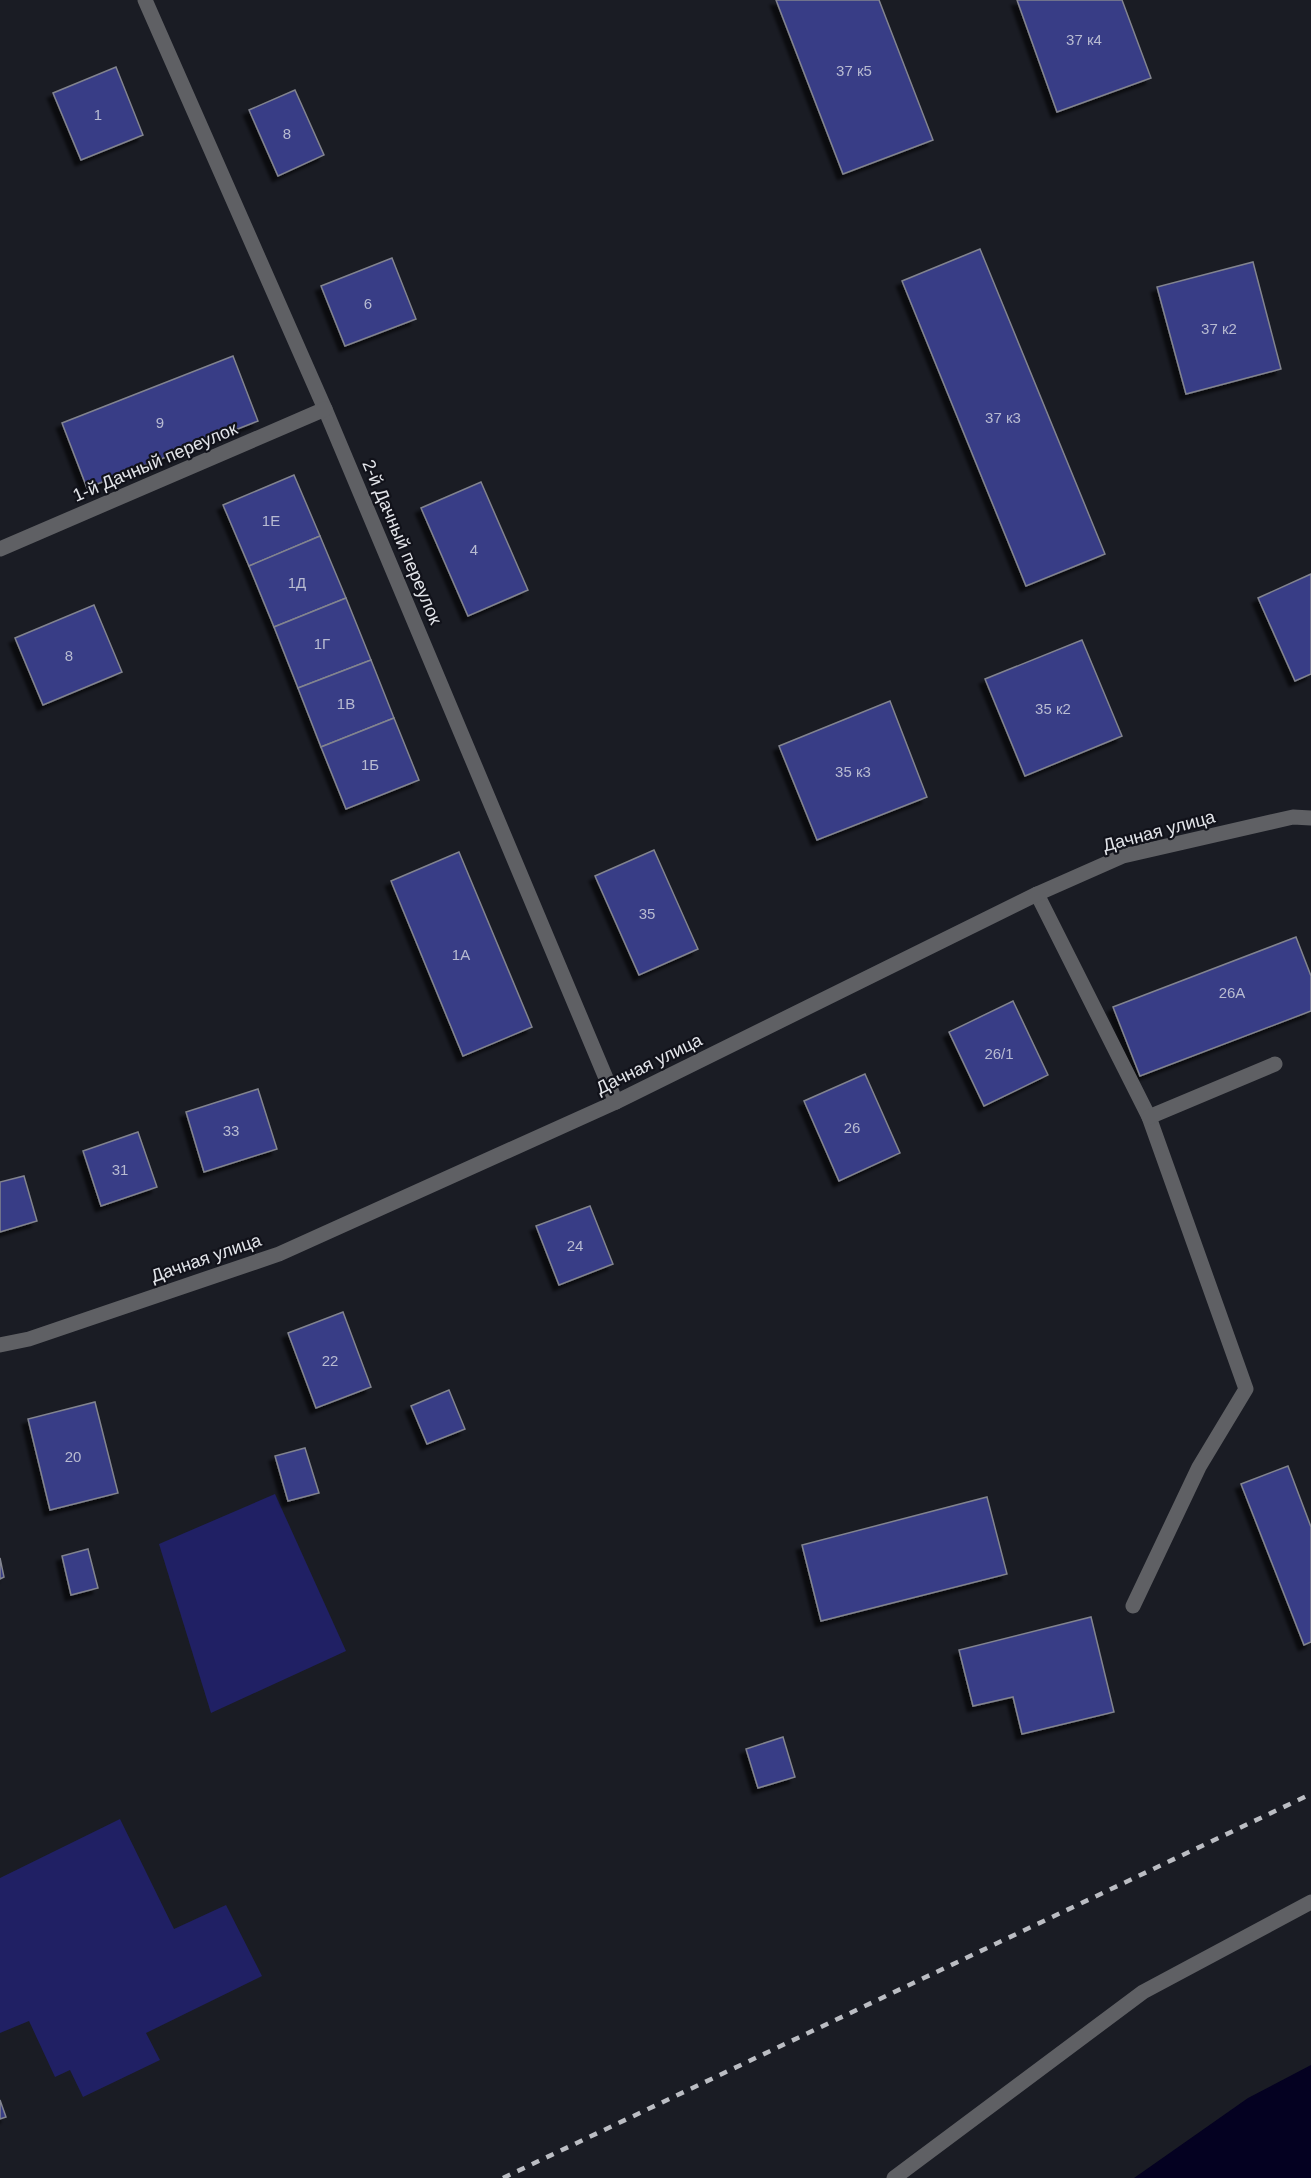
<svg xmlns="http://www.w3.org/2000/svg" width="1311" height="2178" font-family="Helvetica,sans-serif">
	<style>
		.green { fill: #202064 }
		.water { fill: #040121 }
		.building { fill: #383c86; stroke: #82848f; stroke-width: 1.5; filter: url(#shadow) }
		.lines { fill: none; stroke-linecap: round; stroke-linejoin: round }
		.lane { stroke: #5f6064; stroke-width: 15 }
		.street { stroke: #5f6064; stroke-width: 15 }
		.rail { stroke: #bbbdc3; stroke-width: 4.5; stroke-dasharray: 8 8; stroke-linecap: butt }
		.labels { text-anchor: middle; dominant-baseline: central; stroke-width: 4.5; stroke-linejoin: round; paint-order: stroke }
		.number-label { font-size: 15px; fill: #b8bbd1 }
		.street-label { font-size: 18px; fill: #e3e5ea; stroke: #11121a }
	</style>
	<defs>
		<filter id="shadow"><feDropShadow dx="-5.5" dy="5.5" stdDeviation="1.5" flood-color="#0009"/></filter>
	</defs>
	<rect width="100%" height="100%" fill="#1a1c24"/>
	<g class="green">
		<polygon points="275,1494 346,1651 211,1713 159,1544"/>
		<polygon points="120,1819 174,1929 226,1905 262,1976 146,2033 160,2060 83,2097 70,2070 55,2077 29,2021 0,2033 0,1878"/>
	</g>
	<polygon class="water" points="1311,2065 1311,2178 1134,2178 1248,2098"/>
	<g class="building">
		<polygon points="776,0 879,0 933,140 843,174"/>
		<polygon points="1017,0 1122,0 1151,78 1057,112"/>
		<polygon points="116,67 143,135 81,160 53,93"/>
		<polygon points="295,90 324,155 278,176 249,110"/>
		<polygon points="980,249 1105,554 1026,586 902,281"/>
		<polygon points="392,258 416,319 345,346 321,286"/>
		<polygon points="1253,262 1281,369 1186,394 1157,287"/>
		<polygon points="233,356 258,421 87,488 62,423"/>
		<polygon points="294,475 320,536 249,566 223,505"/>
		<polygon points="481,482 528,590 468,616 421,508"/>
		<polygon points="320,536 346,598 274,627 249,566"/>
		<polygon points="1311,574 1311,674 1295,681 1258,598"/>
		<polygon points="346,598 371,660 298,688 274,627"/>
		<polygon points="94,605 122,672 43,705 15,638"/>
		<polygon points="1082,640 1122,736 1025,776 985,679"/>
		<polygon points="371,660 394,718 321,747 298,688"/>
		<polygon points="890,701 927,797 817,840 779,746"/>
		<polygon points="394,718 419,780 346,809 321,747"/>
		<polygon points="654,850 698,949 639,975 595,876"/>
		<polygon points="459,852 532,1027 463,1056 391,881"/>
		<polygon points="1296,937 1311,976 1311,1011 1140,1076 1113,1007"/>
		<polygon points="1013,1001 1048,1075 984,1106 949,1032"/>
		<polygon points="865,1074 900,1153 839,1181 804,1101"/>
		<polygon points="258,1089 277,1149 204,1172 186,1112"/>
		<polygon points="138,1132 157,1187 101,1206 83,1151"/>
		<polygon points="24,1176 37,1221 0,1232 0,1182"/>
		<polygon points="590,1206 613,1264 559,1285 536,1226"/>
		<polygon points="343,1312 371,1387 316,1408 288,1333"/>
		<polygon points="449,1390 465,1429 427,1444 411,1406"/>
		<polygon points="95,1402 118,1493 50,1510 28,1419"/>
		<polygon points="305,1448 319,1493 288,1501 275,1456"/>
		<polygon points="1288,1466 1311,1527 1311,1642 1304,1645 1241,1484"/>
		<polygon points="987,1497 1007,1574 821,1621 802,1545"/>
		<polygon points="88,1549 98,1588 71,1595 62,1556"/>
		<polygon points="0,1558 4,1577 0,1579"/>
		<polygon points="1091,1617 1114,1712 1022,1734 1013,1697 973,1706 959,1650"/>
		<polygon points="783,1737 795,1777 758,1788 746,1749"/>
		<polygon points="0,2100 6,2117 0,2119"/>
	</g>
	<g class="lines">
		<g class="lane">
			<polyline points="1037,894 1149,1117 1246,1389 1199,1467 1133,1606"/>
			<polyline points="1149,1117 1275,1064"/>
			<polyline points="894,2178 1143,1992 1311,1902"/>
		</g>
		<g class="street">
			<polyline points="145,0 325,409 616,1102"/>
			<polyline points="0,549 325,409"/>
			<polyline points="0,1345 29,1339 279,1254 616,1102 1037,894 1123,856 1293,817 1311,818"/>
		</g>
		<polyline class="rail" points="503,2178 1311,1794"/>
	</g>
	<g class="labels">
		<g class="number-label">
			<text x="1084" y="39">37 к4</text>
			<text x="854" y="70">37 к5</text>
			<text x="98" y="114">1</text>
			<text x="287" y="133">8</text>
			<text x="368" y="303">6</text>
			<text x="1219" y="328">37 к2</text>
			<text x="1003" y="417">37 к3</text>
			<text x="160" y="422">9</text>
			<text x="271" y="520">1Е</text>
			<text x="474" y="549">4</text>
			<text x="297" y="582">1Д</text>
			<text x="322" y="643">1Г</text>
			<text x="69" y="655">8</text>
			<text x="346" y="703">1В</text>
			<text x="1053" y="708">35 к2</text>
			<text x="370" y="764">1Б</text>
			<text x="853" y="771">35 к3</text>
			<text x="647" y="913">35</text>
			<text x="461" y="954">1А</text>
			<text x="1232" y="992">26А</text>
			<text x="999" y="1053">26/1</text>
			<text x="852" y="1127">26</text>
			<text x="231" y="1130">33</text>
			<text x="120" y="1169">31</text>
			<text x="575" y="1245">24</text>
			<text x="330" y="1360">22</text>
			<text x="73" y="1456">20</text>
		</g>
		<g class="street-label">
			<text transform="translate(155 462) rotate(-23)">1-й Дачный переулок</text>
			<text transform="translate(402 542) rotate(67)">2-й Дачный переулок</text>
			<text transform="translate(1159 831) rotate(-15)">Дачная улица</text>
			<text transform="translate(649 1064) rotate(-26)">Дачная улица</text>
			<text transform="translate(206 1258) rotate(-19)">Дачная улица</text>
		</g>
	</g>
</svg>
